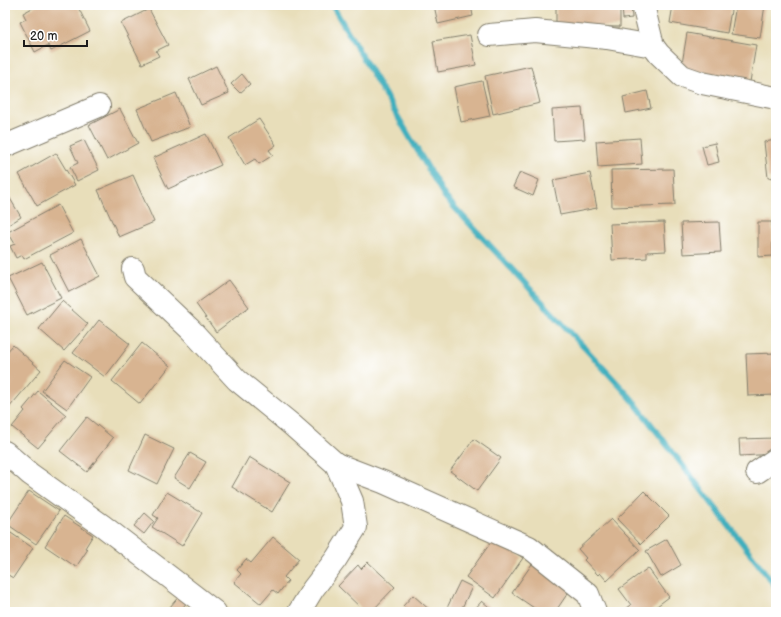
<svg xmlns="http://www.w3.org/2000/svg" width="781" height="617" font-family="'Balsamiq Sans',sans-serif">
	<style>
		.lines { fill: none; stroke-linecap: round; stroke-linejoin: round }
		.stream { stroke: #41afbd; stroke-width: 6 }
		.building { fill: #d8b491 }
		.minor-casing { stroke: #827d6b; stroke-width: 24 }
		.minor { stroke: #fff; stroke-width: 22 }
	</style>
	<rect width="100%" height="100%" fill="#fff"/>
	<filter id="ink" filterUnits="userSpaceOnUse"><feTurbulence type="fractalNoise" baseFrequency=".025" numOctaves="2"/><feDisplacementMap in="SourceGraphic" scale="8" xChannelSelector="R" yChannelSelector="G"/><feConvolveMatrix kernelMatrix="1 2 1 2 8 2 1 2 1" color-interpolation-filters="sRGB"/></filter>
	<filter id="wash" filterUnits="userSpaceOnUse"><feTurbulence type="fractalNoise" baseFrequency=".012" numOctaves="4" result="noise"/><feDisplacementMap in="SourceGraphic" scale="16" xChannelSelector="R" yChannelSelector="G"/><feGaussianBlur stdDeviation="0.9" result="paint"/><feColorMatrix in="noise" values="0 0 0 0 0 0 0 0 0 0 0 0 0 0 0 0 0 1.4 0 .05"/><feComposite in="paint" operator="in"/></filter>
	<g filter="url(#wash)">
		<rect width="100%" height="100%" fill="#e8deba"/>
		<g class="lines">
			<polyline class="stream" points="332,5 445,197 631,398 776,587"/>
		</g>
		<g id="blocks">
			<g class="building">
				<polygon points="38,5 77,5 90,31 51,51 48,45 35,52 20,22 26,19 23,13"/>
				<polygon points="434,5 471,5 473,16 438,24"/>
				<polygon points="556,5 620,5 620,27 556,26"/>
				<polygon points="622,5 631,5 632,18 623,19"/>
				<polygon points="673,5 732,5 727,33 670,23"/>
				<polygon points="736,5 765,5 760,38 731,34"/>
				<polygon points="149,9 168,45 156,51 159,56 142,64 121,23"/>
				<polygon points="687,33 756,45 750,82 681,70"/>
				<polygon points="470,35 476,65 438,72 433,41"/>
				<polygon points="216,66 229,93 201,105 189,79"/>
				<polygon points="531,66 540,103 493,114 485,76"/>
				<polygon points="242,74 250,84 240,93 231,84"/>
				<polygon points="482,81 490,116 461,122 454,87"/>
				<polygon points="647,91 651,108 626,113 623,97"/>
				<polygon points="176,93 190,127 151,142 137,109"/>
				<polygon points="582,108 585,139 554,141 552,110"/>
				<polygon points="120,109 138,143 107,160 89,125"/>
				<polygon points="259,119 276,145 269,150 273,155 259,164 255,159 245,165 229,138"/>
				<polygon points="206,134 221,165 168,189 153,158"/>
				<polygon points="640,138 642,164 598,167 596,141"/>
				<polygon points="84,140 99,170 77,181 70,167 78,163 70,146"/>
				<polygon points="776,140 776,177 768,178 764,142"/>
				<polygon points="715,143 719,162 707,165 702,146"/>
				<polygon points="56,153 75,185 37,206 19,174"/>
				<polygon points="673,169 675,205 612,207 611,170"/>
				<polygon points="520,172 539,180 533,196 513,187"/>
				<polygon points="590,173 597,208 560,215 553,180"/>
				<polygon points="133,175 154,222 119,237 98,190"/>
				<polygon points="5,190 21,217 5,227"/>
				<polygon points="58,205 73,233 24,259 22,255 16,258 10,246 15,244 8,232"/>
				<polygon points="664,222 666,251 647,252 647,258 612,260 610,224"/>
				<polygon points="719,222 721,252 683,254 681,223"/>
				<polygon points="758,222 772,222 773,256 758,257"/>
				<polygon points="81,239 100,276 69,292 50,255"/>
				<polygon points="42,262 61,298 27,315 8,278"/>
				<polygon points="229,280 249,307 216,332 196,304"/>
				<polygon points="62,301 88,324 64,351 39,329"/>
				<polygon points="99,320 130,344 105,377 73,353"/>
				<polygon points="142,343 170,366 140,404 112,381"/>
				<polygon points="13,345 41,370 8,409 5,406 5,354"/>
				<polygon points="776,353 776,395 748,396 746,354"/>
				<polygon points="65,360 90,377 67,409 42,391"/>
				<polygon points="38,391 66,415 38,448 12,427 25,411 23,409"/>
				<polygon points="87,417 113,438 87,472 60,451"/>
				<polygon points="145,435 174,449 157,484 129,470"/>
				<polygon points="776,438 776,454 740,456 739,439"/>
				<polygon points="474,439 501,458 477,491 450,471"/>
				<polygon points="190,453 206,462 190,488 174,478"/>
				<polygon points="249,457 290,482 272,512 232,487"/>
				<polygon points="29,491 59,511 36,544 7,524"/>
				<polygon points="644,491 669,516 641,544 617,519"/>
				<polygon points="167,492 202,513 182,546 152,527 158,518 153,515"/>
				<polygon points="145,513 154,521 144,534 134,526"/>
				<polygon points="64,516 93,535 85,548 88,549 76,567 45,546"/>
				<polygon points="611,519 640,550 607,581 600,573 598,575 584,560 586,558 578,549"/>
				<polygon points="5,529 33,548 13,578 5,573"/>
				<polygon points="273,537 299,559 284,577 288,581 278,594 273,590 261,604 234,582 241,574 237,570 246,559 251,563"/>
				<polygon points="494,538 523,558 495,598 466,577"/>
				<polygon points="667,539 681,565 661,577 646,551"/>
				<polygon points="534,561 572,587 555,612 540,612 512,593"/>
				<polygon points="368,562 395,587 371,612 365,612 338,586 358,565 361,569"/>
				<polygon points="648,568 669,597 649,612 628,612 626,609 631,605 619,589"/>
				<polygon points="460,581 472,587 460,612 445,612"/>
				<polygon points="180,595 188,601 179,612 176,612 170,607"/>
				<polygon points="413,595 432,612 410,612 403,606"/>
				<polygon points="482,601 495,612 472,612"/>
			</g>
		</g>
	</g>
	<g filter="url(#ink)">
		<use href="#blocks" fill-opacity="0" stroke="#827d6b" stroke-width="1"/>
		<g class="lines">
			<g class="minor-casing">
				<g id="minor">
					<polyline points="643,5 653,46 659,54 682,76 702,83 776,98"/>
					<polyline points="489,35 535,31 607,38 653,46"/>
					<polyline points="5,146 99,106"/>
					<polyline points="133,269 135,277 191,330 237,380 292,425 336,464 352,501 356,527 336,559 313,589 299,612"/>
					<polyline points="5,452 30,474 103,526 215,612"/>
					<polyline points="336,464 383,482 529,547 588,594 595,612"/>
					<polyline points="757,472 776,459"/>
				</g>
			</g>
			<use href="#minor" class="minor"/>
		</g>
	</g>
	<rect width="781" height="617" fill="none" stroke="#fff" stroke-width="20"/>
	<path d="M24 40v6h63v-6" fill="none" stroke="#1c1c1c" stroke-width="2"/>
	<text x="30" y="40" font-size="12" fill="#1c1c1c" stroke="#ffffff" stroke-width="3" paint-order="stroke">20 m</text>
</svg>
